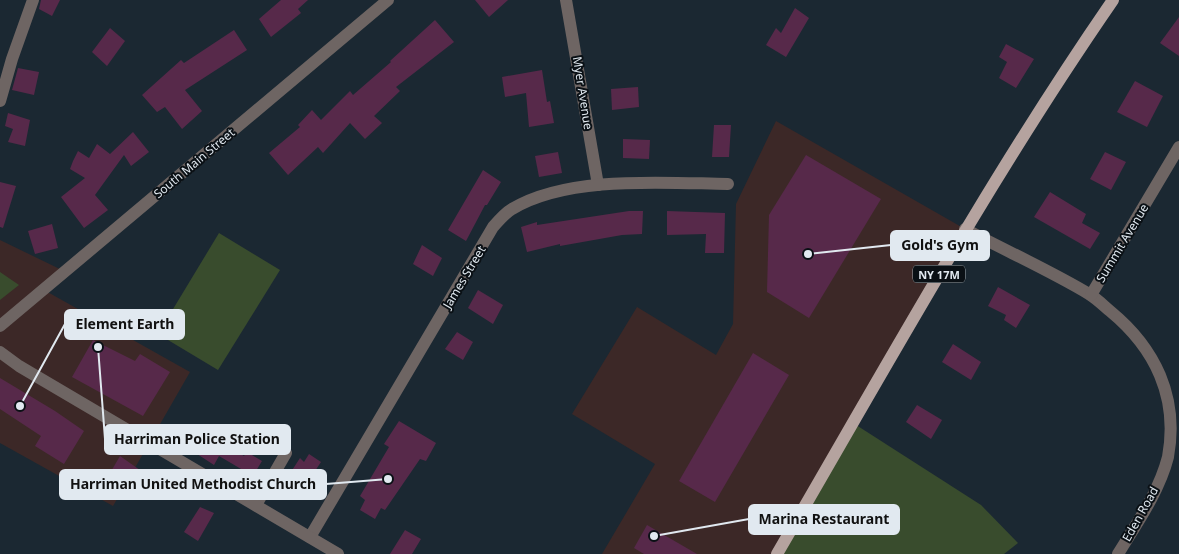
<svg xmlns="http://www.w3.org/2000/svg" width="1179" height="554" font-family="'Noto Sans',sans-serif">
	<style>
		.commercial { fill: #3c2827 }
		.green { fill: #394c2d }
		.building { fill: #57294a }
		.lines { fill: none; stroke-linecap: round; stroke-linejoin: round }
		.minor { stroke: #6e6563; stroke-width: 12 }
		.tertiary { stroke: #6e6563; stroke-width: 12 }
		.primary { stroke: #b5a39f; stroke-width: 12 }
		.labels { text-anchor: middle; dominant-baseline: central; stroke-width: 4; stroke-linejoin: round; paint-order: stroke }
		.shield { fill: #0a1015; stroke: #a0a8ae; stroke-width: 1 }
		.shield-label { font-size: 11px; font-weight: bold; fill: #e1e9f0 }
		.street-label { font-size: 12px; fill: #e1e9f0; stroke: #0a1015 }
		.leader { fill: none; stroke: #e1e9f0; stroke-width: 2 }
		.callout-dot { fill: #e1e9f0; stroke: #0a1015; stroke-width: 2 }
		.callout { fill: #e1e9f0; stroke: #e1e9f0; stroke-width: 2 }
		.callout-label { font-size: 14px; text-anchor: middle; font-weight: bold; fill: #111 }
	</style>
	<rect width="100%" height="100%" fill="#1b2832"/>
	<g class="commercial">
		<polygon points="776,121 965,229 777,554 602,554 655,464 572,414 637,307 716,355 733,324 736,204"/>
		<polygon points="0,240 66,272 44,290 190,372 113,506 0,443"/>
	</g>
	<g class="green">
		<polygon points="219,233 280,270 218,370 158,334"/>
		<polygon points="0,272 19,285 0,300"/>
		<polygon points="853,423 981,505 1018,543 1004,554 781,554"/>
	</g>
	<g class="building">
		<polygon points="41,0 60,0 52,16 39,9"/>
		<polygon points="281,0 308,0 298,9 301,13 271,37 259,19"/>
		<polygon points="475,0 508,0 489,17"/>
		<polygon points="795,8 809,18 786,57 766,45 776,28 781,33"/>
		<polygon points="1179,17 1179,56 1160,43"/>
		<polygon points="435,20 454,42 396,87 400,91 374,116 382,123 365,139 350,123 323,153 318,147 288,175 269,153 300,127 298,125 312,110 321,120 350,91 353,95 391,62 390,61"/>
		<polygon points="110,28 125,41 107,66 92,52"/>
		<polygon points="234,30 247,50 185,90 202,111 182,129 165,107 157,112 142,95 181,60 184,63"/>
		<polygon points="1006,44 1034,59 1016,88 999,78 1007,62 999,57"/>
		<polygon points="18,68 39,72 34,95 12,90"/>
		<polygon points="542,70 547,102 550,101 554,123 529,127 526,93 505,97 502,77"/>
		<polygon points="1135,81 1163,96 1147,127 1117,112"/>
		<polygon points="638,87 639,107 612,110 611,89"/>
		<polygon points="8,113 30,120 25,146 8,142 13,129 5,126"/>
		<polygon points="714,125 731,125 729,157 712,157"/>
		<polygon points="133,132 149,152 131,166 124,155 95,195 108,210 84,228 61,197 85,178 70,169 73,161 78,151 89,158 97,144 110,154"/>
		<polygon points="623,139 650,140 649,159 623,158"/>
		<polygon points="558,152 562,173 539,177 535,156"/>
		<polygon points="1105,152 1126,162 1111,190 1090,179"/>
		<polygon points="806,155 881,199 809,318 767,292 769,215"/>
		<polygon points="483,170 501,182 487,205 485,205 466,241 448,230"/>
		<polygon points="0,182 16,186 3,228 0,227"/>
		<polygon points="1050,192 1086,214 1082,223 1100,233 1090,249 1034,217"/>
		<polygon points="629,211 643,211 642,234 622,235 560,246 560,244 527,252 521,227 537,222 537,225"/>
		<polygon points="667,211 725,213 724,253 705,253 706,234 667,235"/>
		<polygon points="52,224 58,248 35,254 28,231"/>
		<polygon points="422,245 442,258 433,276 413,264"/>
		<polygon points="998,287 1030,305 1016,328 1004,320 1006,315 988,306"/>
		<polygon points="478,290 503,305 493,324 468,308"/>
		<polygon points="457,332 473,342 463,360 445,349"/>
		<polygon points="93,340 135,361 140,354 170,372 143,416 72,377"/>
		<polygon points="953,344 981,362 971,380 942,362"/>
		<polygon points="753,353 789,375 715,502 679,481"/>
		<polygon points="0,378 55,411 84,431 64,464 35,446 41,436 0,409"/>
		<polygon points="917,405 942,420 931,439 906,422"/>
		<polygon points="399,421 436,443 426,461 420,459 385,510 381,508 375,519 360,510 365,500 360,496 389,447 384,444"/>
		<polygon points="203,433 244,456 247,452 262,461 253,476 219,456 214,465 194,452"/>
		<polygon points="309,454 321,462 301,492 287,484 291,477 289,475 300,458 304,462"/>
		<polygon points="120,456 147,475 131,497 106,480"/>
		<polygon points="200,507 214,513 198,541 184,532"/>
		<polygon points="647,525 697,554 644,554 634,548"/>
		<polygon points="405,530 421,539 412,554 390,554"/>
	</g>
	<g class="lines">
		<g class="minor">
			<polyline points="566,0 598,185"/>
			<polyline points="0,101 12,59 33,0"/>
			<path d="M965,229C1006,251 1049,270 1089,294C1097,299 1103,305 1110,311C1155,348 1179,397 1168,457C1159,492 1137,523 1118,554"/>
			<polyline points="1091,295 1179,147"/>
			<polyline points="256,505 286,453"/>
			<path d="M310,537L493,227C499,220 505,213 512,209C568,175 664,183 728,184"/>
		</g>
		<g class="tertiary">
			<polyline points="0,326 388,0"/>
			<polyline points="0,352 19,366 338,554"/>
		</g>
		<path class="primary" d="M777,554C886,367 990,178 1113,0"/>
	</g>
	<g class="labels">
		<rect class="shield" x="913" y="265.5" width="52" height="17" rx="4"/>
		<g class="shield-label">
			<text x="939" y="274">NY 17M</text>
		</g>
		<g class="street-label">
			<text transform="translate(583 93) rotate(81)">Myer Avenue</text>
			<text transform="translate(194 163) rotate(-40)">South Main Street</text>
			<text transform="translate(1122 243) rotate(-59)">Summit Avenue</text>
			<text transform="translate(464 277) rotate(-59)">James Street</text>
			<text transform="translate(1140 514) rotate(-61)">Eden Road</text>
		</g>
	</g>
	<path class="leader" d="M808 254L891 245M20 406L65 324M98 347L105 439M388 479L326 484M654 536L749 519"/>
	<g class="callout-dot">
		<circle cx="808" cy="254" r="5"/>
		<circle cx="20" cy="406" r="5"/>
		<circle cx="98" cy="347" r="5"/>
		<circle cx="388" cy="479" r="5"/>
		<circle cx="654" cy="536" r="5"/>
	</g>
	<g class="callout">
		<rect x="891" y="231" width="98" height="29" rx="5"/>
		<rect x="65" y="310" width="119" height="29" rx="5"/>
		<rect x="105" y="425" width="185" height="29" rx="5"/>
		<rect x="60" y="470" width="266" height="29" rx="5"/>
		<rect x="749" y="505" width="150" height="29" rx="5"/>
	</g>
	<g class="callout-label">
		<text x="940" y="250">Gold's Gym</text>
		<text x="125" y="329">Element Earth</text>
		<text x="197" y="444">Harriman Police Station</text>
		<text x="193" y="489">Harriman United Methodist Church</text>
		<text x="824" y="524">Marina Restaurant</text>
	</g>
</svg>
